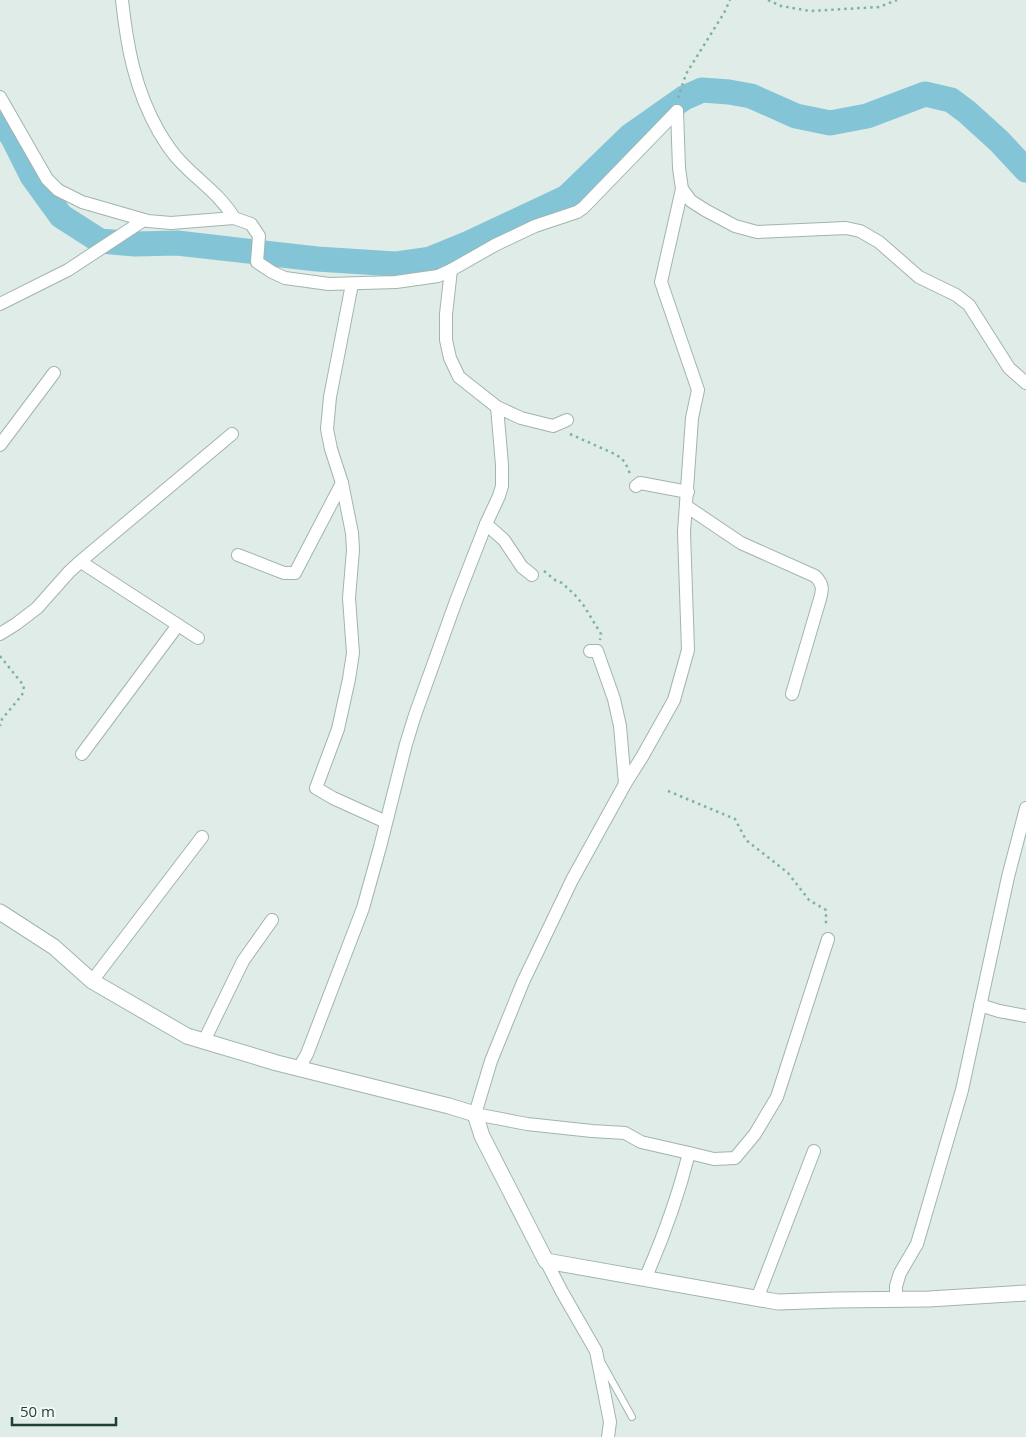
<svg xmlns="http://www.w3.org/2000/svg" width="1026" height="1437" font-family="'Open Sans',sans-serif">
	<style>
		.lines { fill: none; stroke-linecap: round; stroke-linejoin: round }
		.river { stroke: #83c5d6; stroke-width: 25 }
		.service-casing { stroke: #a2b4af; stroke-width: 8 }
		.minor-casing { stroke: #a2b4af; stroke-width: 14 }
		.tertiary-casing { stroke: #a2b4af; stroke-width: 17 }
		.path { stroke: #7db3a5; stroke-width: 2.5; stroke-dasharray: 2.5 4; stroke-linecap: butt }
		.service { stroke: #fff; stroke-width: 6 }
		.minor { stroke: #fff; stroke-width: 12 }
		.tertiary { stroke: #fff; stroke-width: 15 }
	</style>
	<rect width="100%" height="100%" fill="#e0ece7"/>
	<g class="lines">
		<polyline class="river" points="0,122 12,136 32,176 61,216 100,241 135,244 177,243 317,259 395,264 430,259 469,243 567,197 630,136 684,98 702,90 729,92 751,96 796,116 830,123 867,116 925,94 951,100 967,112 999,141 1026,170"/>
		<g class="service-casing">
			<polyline id="service" points="602,1363 632,1417"/>
		</g>
		<g class="minor-casing">
			<g id="minor">
				<path d="M122,0C127,47 135,90 159,132C165,142 171,152 179,160C197,180 220,194 234,218"/>
				<polyline points="0,97 47,179 58,190 82,202 148,221 171,223 234,218 251,224 259,236 257,262 272,272 285,278 329,284 396,282 438,276 451,270 495,245 535,226 577,212 583,208 677,111"/>
				<polyline points="677,111 679,168 682,189 691,201 705,210 735,226 757,232 846,228 860,231 879,242 919,277 956,295 969,305 1009,368 1026,383"/>
				<polyline points="682,189 661,282 698,390 692,418 684,532 688,650 674,700 642,757 625,784 572,880 523,982 491,1061 475,1114 527,1124 592,1131 625,1133 641,1142 689,1153"/>
				<polyline points="451,270 446,314 446,340 450,358 459,377 497,407 521,418 553,426 567,420"/>
				<polyline points="352,284 330,397 327,429 331,449 342,483 352,533 353,550 349,598 353,653 349,679 338,729 316,788 333,798 386,822"/>
				<polyline points="0,304 68,270 144,220"/>
				<polyline points="0,445 54,373"/>
				<polyline points="636,486 640,483 688,492"/>
				<path d="M686,506L741,543L815,576C823,584 823,589 820,599L792,694"/>
				<polyline points="486,524 504,540 522,567 532,575"/>
				<polyline points="238,555 284,573 295,573 342,483"/>
				<polyline points="81,562 198,638"/>
				<polyline points="0,634 16,624 37,608 69,572 82,560 232,434"/>
				<polyline points="590,651 597,651 614,699 620,726 625,784"/>
				<polyline points="82,754 178,625"/>
				<polyline points="92,981 202,837"/>
				<polyline points="980,1005 999,1011 1026,1016"/>
				<polyline points="204,1041 243,961 272,920"/>
				<polyline points="299,1068 307,1054 363,908 380,847 406,744 415,715 456,601 486,524 499,496 502,486 502,465 497,407"/>
				<polyline points="546,1261 562,1292 596,1351 610,1422 608,1437"/>
				<path d="M645,1279C663,1238 678,1197 689,1153L714,1159L735,1158L755,1134L777,1097L828,939"/>
				<polyline points="757,1299 814,1151"/>
				<polyline points="896,1299 896,1286 900,1273 917,1244 962,1090 1008,877 1026,808"/>
			</g>
		</g>
		<g class="tertiary-casing">
			<polyline id="tertiary" points="0,912 54,947 92,981 187,1036 277,1063 449,1106 475,1114 482,1136 546,1261 778,1302 836,1300 929,1299 1026,1293"/>
		</g>
		<g class="path">
			<polyline points="768,0 781,6 810,11 879,7 897,0"/>
			<polyline points="678,98 686,74 724,13 730,0"/>
			<polyline points="570,434 617,455 625,462 631,476"/>
			<polyline points="544,571 555,580 562,583 575,595 584,606 601,634 600,640"/>
			<polyline points="0,656 24,686 22,695 2,719 0,726"/>
			<polyline points="668,791 735,819 746,840 788,873 809,900 826,910 826,927"/>
		</g>
		<use href="#service" class="service"/>
		<use href="#minor" class="minor"/>
		<use href="#tertiary" class="tertiary"/>
	</g>
	<path d="M12 1417v8h104v-8" fill="none" stroke="#1f3e37" stroke-width="2.5"/>
	<text x="20" y="1417" font-size="15" fill="#1f3e37" stroke="#f1f8f5" stroke-width="4" paint-order="stroke">50 m</text>
</svg>
